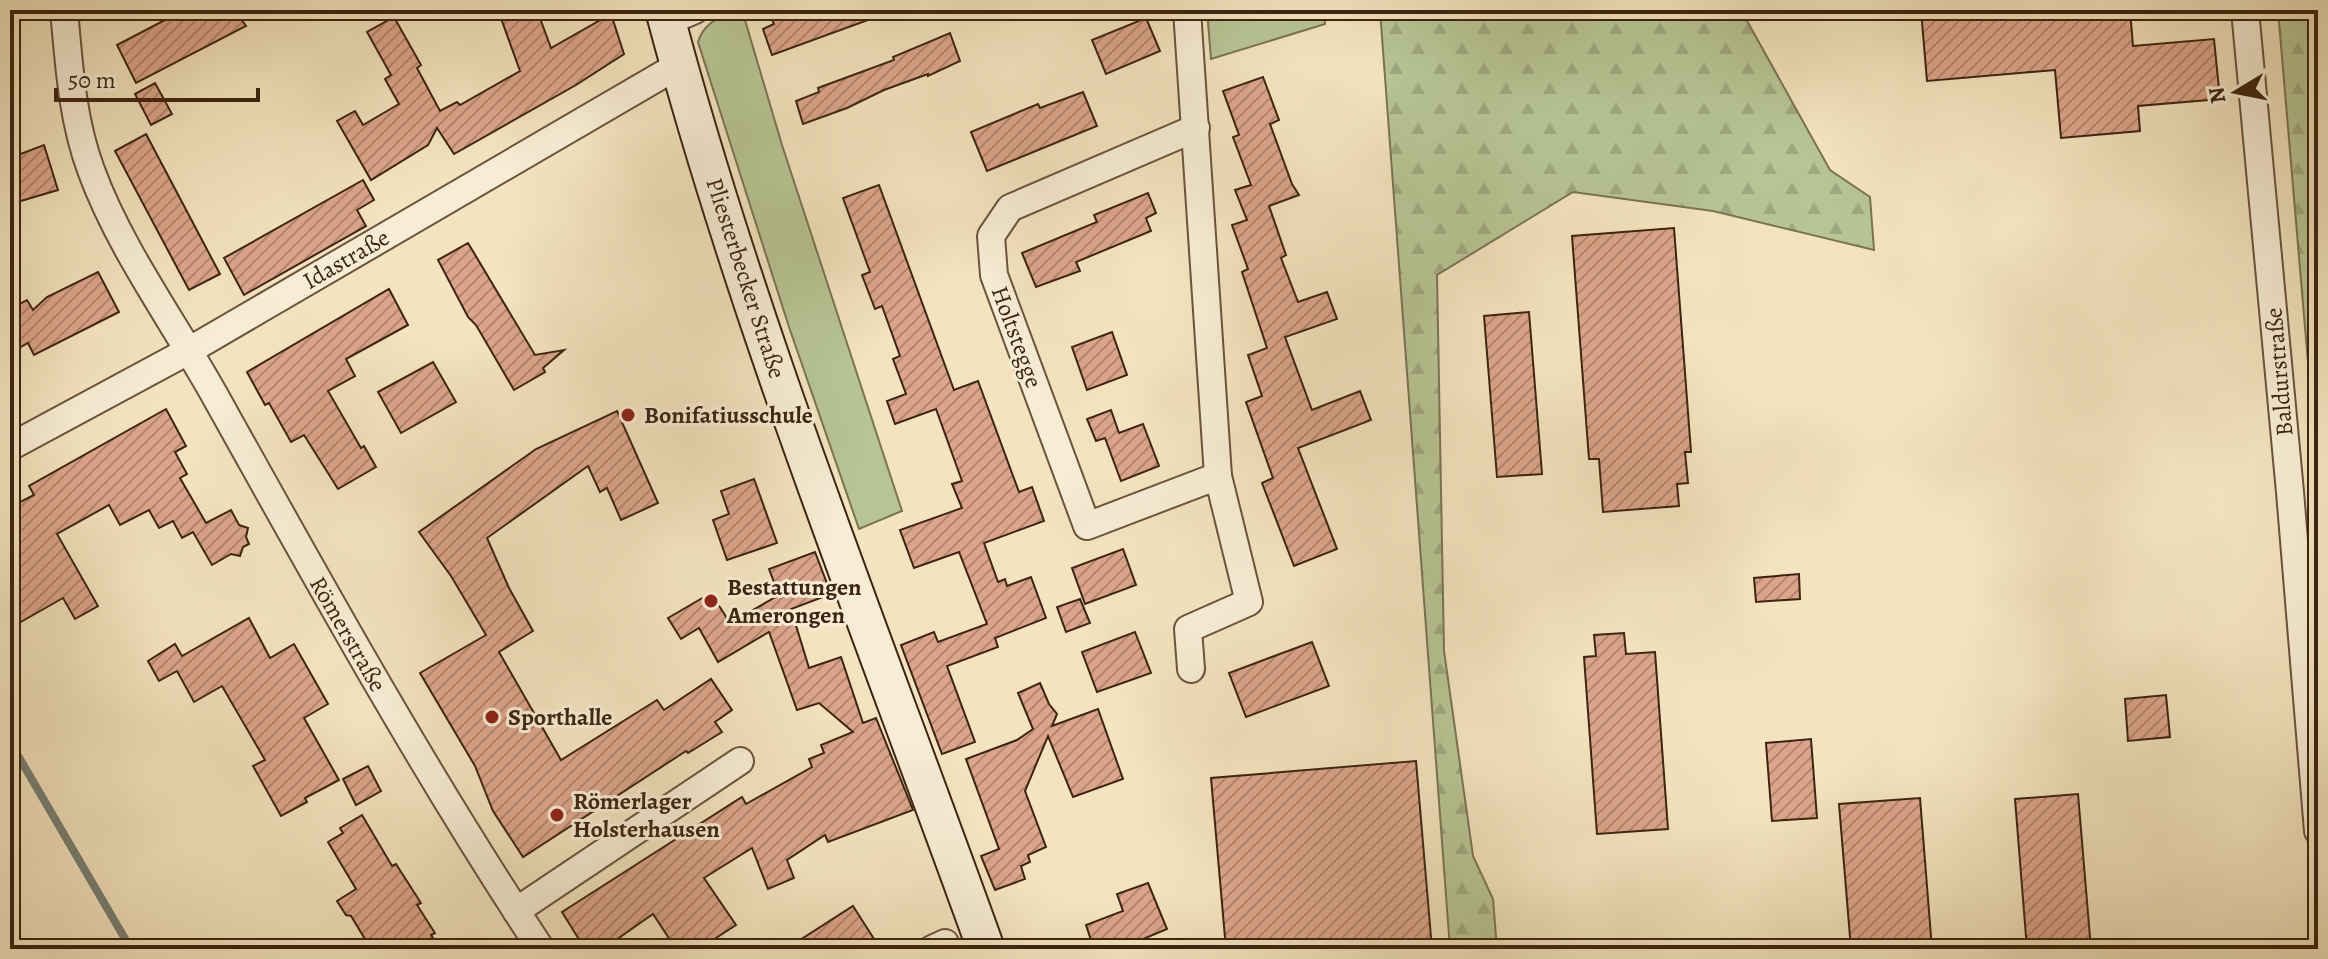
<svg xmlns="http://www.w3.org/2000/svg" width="2328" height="959" font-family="Alegreya,serif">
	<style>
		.green { fill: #b7c595; stroke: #7a7452; stroke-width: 2 }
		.forest { fill: url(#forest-firs); stroke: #7a7452; stroke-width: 2 }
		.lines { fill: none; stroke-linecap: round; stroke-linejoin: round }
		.stream { stroke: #768075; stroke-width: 8 }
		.building { fill: url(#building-hatch); stroke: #3c2410; stroke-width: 2 }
		.street-casing { stroke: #6a543c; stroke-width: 30 }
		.secondary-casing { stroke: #3c2410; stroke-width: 40 }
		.street { stroke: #f7edd5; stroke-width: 26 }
		.secondary { stroke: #f7edd5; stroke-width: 36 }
		.poi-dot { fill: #8f2418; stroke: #f7edd5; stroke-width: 3 }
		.labels { text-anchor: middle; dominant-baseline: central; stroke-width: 6; stroke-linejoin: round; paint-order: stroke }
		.street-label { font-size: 24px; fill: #3c2410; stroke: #f7edd5 }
		.poi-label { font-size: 24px; font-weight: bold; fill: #3c2410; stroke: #f7edd5; text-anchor: start }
	</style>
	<defs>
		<pattern id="forest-firs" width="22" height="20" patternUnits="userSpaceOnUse" patternTransform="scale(2)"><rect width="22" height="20" fill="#b7c595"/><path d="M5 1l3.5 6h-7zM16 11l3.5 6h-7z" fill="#9ea97f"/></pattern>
		<pattern id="building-hatch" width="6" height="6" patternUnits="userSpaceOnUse" patternTransform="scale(2)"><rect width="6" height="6" fill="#dca58b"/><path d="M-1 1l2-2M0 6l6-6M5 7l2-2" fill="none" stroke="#b48670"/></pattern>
	</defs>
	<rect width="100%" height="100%" fill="#f3e4bf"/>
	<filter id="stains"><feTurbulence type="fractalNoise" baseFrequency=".0025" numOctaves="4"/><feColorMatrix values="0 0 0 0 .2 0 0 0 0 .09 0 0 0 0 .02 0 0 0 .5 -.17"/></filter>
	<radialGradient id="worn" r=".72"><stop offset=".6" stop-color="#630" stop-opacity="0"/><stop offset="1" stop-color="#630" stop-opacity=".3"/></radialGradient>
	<g class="green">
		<path d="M734,10H742L782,145L902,511L859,529L789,327L698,42C703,24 718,18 734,10Z"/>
		<polygon points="1207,10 1324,10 1325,24 1211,59"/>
	</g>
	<g class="forest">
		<polygon points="1380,10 1741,10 1830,170 1870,197 1874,250 1713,211 1573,192 1437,275 1444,651 1473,856 1493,899 1497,949 1450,949"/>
		<polygon points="2278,10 2318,10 2318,480"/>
	</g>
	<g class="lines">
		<polyline class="stream" points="10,742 131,949"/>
	</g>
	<g class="building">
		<polygon points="184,10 234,10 246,26 136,83 117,45"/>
		<polygon points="498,10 537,10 551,48 611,14 624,54 576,85 454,154 437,128 428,145 371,180 337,121 355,111 363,125 399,104 385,79 391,75 367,32 394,17 421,65 417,68 440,111 457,102 460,105 520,71"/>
		<polygon points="791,10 889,10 890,12 772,55 763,29 774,24 771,17"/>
		<polygon points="1921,10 2130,10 2133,46 2214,39 2220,99 2138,106 2140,131 2061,138 2055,70 1927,81"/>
		<polygon points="1146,18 1160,51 1106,74 1092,40"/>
		<polygon points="950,33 960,61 928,76 928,74 884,90 847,108 803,124 796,101 819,92 818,88 894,60 893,57"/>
		<polygon points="1263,77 1279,120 1270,124 1292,184 1299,195 1269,206 1286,255 1281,258 1298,302 1327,292 1337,319 1285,337 1312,410 1360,391 1371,420 1298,448 1337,549 1294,566 1262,483 1273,478 1246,402 1262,396 1248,355 1267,348 1242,272 1248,269 1232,225 1247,220 1235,190 1251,185 1233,137 1239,135 1223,91"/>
		<polygon points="155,83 172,114 151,125 135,94"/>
		<polygon points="1083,92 1097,126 987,171 971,132 1038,104 1040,108"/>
		<polygon points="146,134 220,274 189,290 115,151"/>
		<polygon points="44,145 58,190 14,203 10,191 10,158"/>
		<polygon points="363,180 374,200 357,210 366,226 244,295 224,258"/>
		<polygon points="879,185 954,390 978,381 1019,492 1032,487 1044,521 984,543 998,582 1005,579 1007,586 1031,577 1046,618 995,638 998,647 947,666 975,742 942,754 901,645 934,632 938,642 987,624 959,552 914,568 900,530 962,508 952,484 962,481 936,409 895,424 887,401 906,394 893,359 900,356 882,306 875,309 862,275 870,272 843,198"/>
		<polygon points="1148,193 1156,213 1146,218 1151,231 1076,262 1080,271 1036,287 1022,253 1097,222 1094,215"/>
		<polygon points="1674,228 1691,452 1685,452 1688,483 1677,484 1679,506 1603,512 1599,459 1589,459 1572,236"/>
		<polygon points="468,243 535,355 564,350 543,368 545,372 514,390 476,325 468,317 438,260"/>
		<polygon points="98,272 119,312 34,355 28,343 10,353 10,309 27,300 33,310 47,297"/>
		<polygon points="389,289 408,325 346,359 355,376 328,391 361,448 364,446 376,467 338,489 304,435 291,442 269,403 265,405 247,372"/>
		<polygon points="1529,312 1542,474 1497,477 1484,316"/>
		<polygon points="1112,332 1127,375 1087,390 1072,347"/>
		<polygon points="433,362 456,402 401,433 378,392"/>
		<polygon points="166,409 186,446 175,452 187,474 180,478 206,523 231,510 239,525 248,528 246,537 249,544 243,547 240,556 231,554 212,565 193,532 182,538 173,521 159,528 149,510 120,525 109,505 57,534 98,606 75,619 63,598 10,628 10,507 34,495 29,486"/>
		<polygon points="1111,410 1119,433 1143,424 1159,466 1121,481 1105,438 1096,441 1087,419"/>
		<polygon points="617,411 658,503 621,520 607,488 600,492 588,466 487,538 509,588 533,631 499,652 561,760 657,700 664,710 711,679 732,710 715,722 722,732 688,753 686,751 523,857 493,811 475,766 420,673 486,635 451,576 419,532 536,449"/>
		<polygon points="754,479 777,543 727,560 713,520 729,514 721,491"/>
		<polygon points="1123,549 1136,585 1085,604 1072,568"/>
		<polygon points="815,552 831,594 791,609 809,668 841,657 863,723 876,718 913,810 828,842 825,835 787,860 794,878 768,889 752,848 704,878 736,925 699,949 676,949 653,914 616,940 623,949 585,949 562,912 742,797 746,804 812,767 809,759 824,753 821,745 853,732 819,703 797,710 769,632 718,662 699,628 681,639 668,618 711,593 730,623 779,595 769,569"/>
		<polygon points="1799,574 1800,599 1756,602 1754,578"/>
		<polygon points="1080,599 1090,623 1066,632 1057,607"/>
		<polygon points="249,618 270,658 294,644 328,704 304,718 339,780 305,798 307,802 281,816 253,766 265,760 222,686 194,702 177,671 159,681 148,661 175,644 182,656"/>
		<polygon points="1135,632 1151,673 1097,692 1082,652"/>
		<polygon points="1624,633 1626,654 1655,652 1668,829 1597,834 1584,657 1596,656 1594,635"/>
		<polygon points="1312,642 1329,686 1246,717 1229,673"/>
		<polygon points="1040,683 1049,704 1057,714 1052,726 1098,709 1123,779 1073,797 1048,736 1025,791 1046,847 1028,855 1030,862 1021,866 1025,879 995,890 981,856 999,849 966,759 1017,740 1033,729 1018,693"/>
		<polygon points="2166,695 2170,737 2128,741 2125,699"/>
		<polygon points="1811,739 1817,818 1772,821 1766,743"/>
		<polygon points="1416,761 1432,949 1226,949 1211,778"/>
		<polygon points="368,766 381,791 356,805 343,779"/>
		<polygon points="2078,794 2091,949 2027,949 2015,799"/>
		<polygon points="1920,798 1932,949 1851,949 1839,804"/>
		<polygon points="362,815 392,866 396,864 421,903 417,905 435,933 431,935 440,949 371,949 351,916 346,915 337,901 356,889 328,842 343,833 340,828"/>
		<polygon points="1148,883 1167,929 1143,939 1144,942 1127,949 1094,949 1086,925 1123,911 1117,894"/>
		<polygon points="853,906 874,939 858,949 786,949"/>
	</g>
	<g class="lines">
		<g class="street-casing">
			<g id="street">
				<path d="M64,10C69,64 72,119 91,170C121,252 177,326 219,403C322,588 424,772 541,949"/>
				<polyline points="1187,10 1218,476 1249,602 1188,629 1191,669"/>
				<polyline points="2245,10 2290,492 2318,831"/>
				<polyline points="667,22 695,10"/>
				<polyline points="1196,128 1010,208 991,236 994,275 1087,526 1218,476"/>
				<polyline points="10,447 190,350 679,65"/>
				<polyline points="516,911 740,761"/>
				<polyline points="932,949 945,943"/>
			</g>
		</g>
		<g class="secondary-casing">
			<path id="secondary" d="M664,10C749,331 874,637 986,949"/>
		</g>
		<use href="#street" class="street"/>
		<use href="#secondary" class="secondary"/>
	</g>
	<g class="poi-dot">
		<circle cx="628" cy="415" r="8"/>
		<circle cx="711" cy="601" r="8"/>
		<circle cx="492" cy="717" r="8"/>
		<circle cx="557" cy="815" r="8"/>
	</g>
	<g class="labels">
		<g class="street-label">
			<text transform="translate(346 259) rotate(-30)">Idastraße</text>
			<text transform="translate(746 278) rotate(72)">Pliesterbecker Straße</text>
			<text transform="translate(1017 337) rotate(70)">Holtstegge</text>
			<text transform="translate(2279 372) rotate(-95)">Baldurstraße</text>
			<text transform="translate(348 634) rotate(60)">Römerstraße</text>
		</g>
		<g class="poi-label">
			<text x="644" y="415">Bonifatiusschule</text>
			<text x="727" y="587">Bestattungen<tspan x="727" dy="28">Amerongen</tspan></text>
			<text x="508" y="717">Sporthalle</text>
			<text x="573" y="801">Römerlager<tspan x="573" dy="28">Holsterhausen</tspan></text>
		</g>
	</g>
	<rect width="2328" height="959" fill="none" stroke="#f3e4bf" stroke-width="40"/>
	<rect x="12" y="12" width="2304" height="935" fill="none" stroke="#3c2410" stroke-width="4"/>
	<rect x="20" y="20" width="2288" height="919" fill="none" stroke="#3c2410" stroke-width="2"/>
	<g transform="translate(2236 92) rotate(260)" stroke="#f7edd5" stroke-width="6" paint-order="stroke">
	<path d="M0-6L14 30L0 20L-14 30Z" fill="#3c2410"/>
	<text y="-12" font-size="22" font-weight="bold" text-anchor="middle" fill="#3c2410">N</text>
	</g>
	<path d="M56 88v12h202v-12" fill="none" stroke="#3c2410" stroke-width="4"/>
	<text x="68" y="88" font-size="24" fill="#3c2410" stroke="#f7edd5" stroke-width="6" paint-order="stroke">50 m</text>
	<rect width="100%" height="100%" filter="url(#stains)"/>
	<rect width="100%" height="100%" fill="url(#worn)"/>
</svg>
